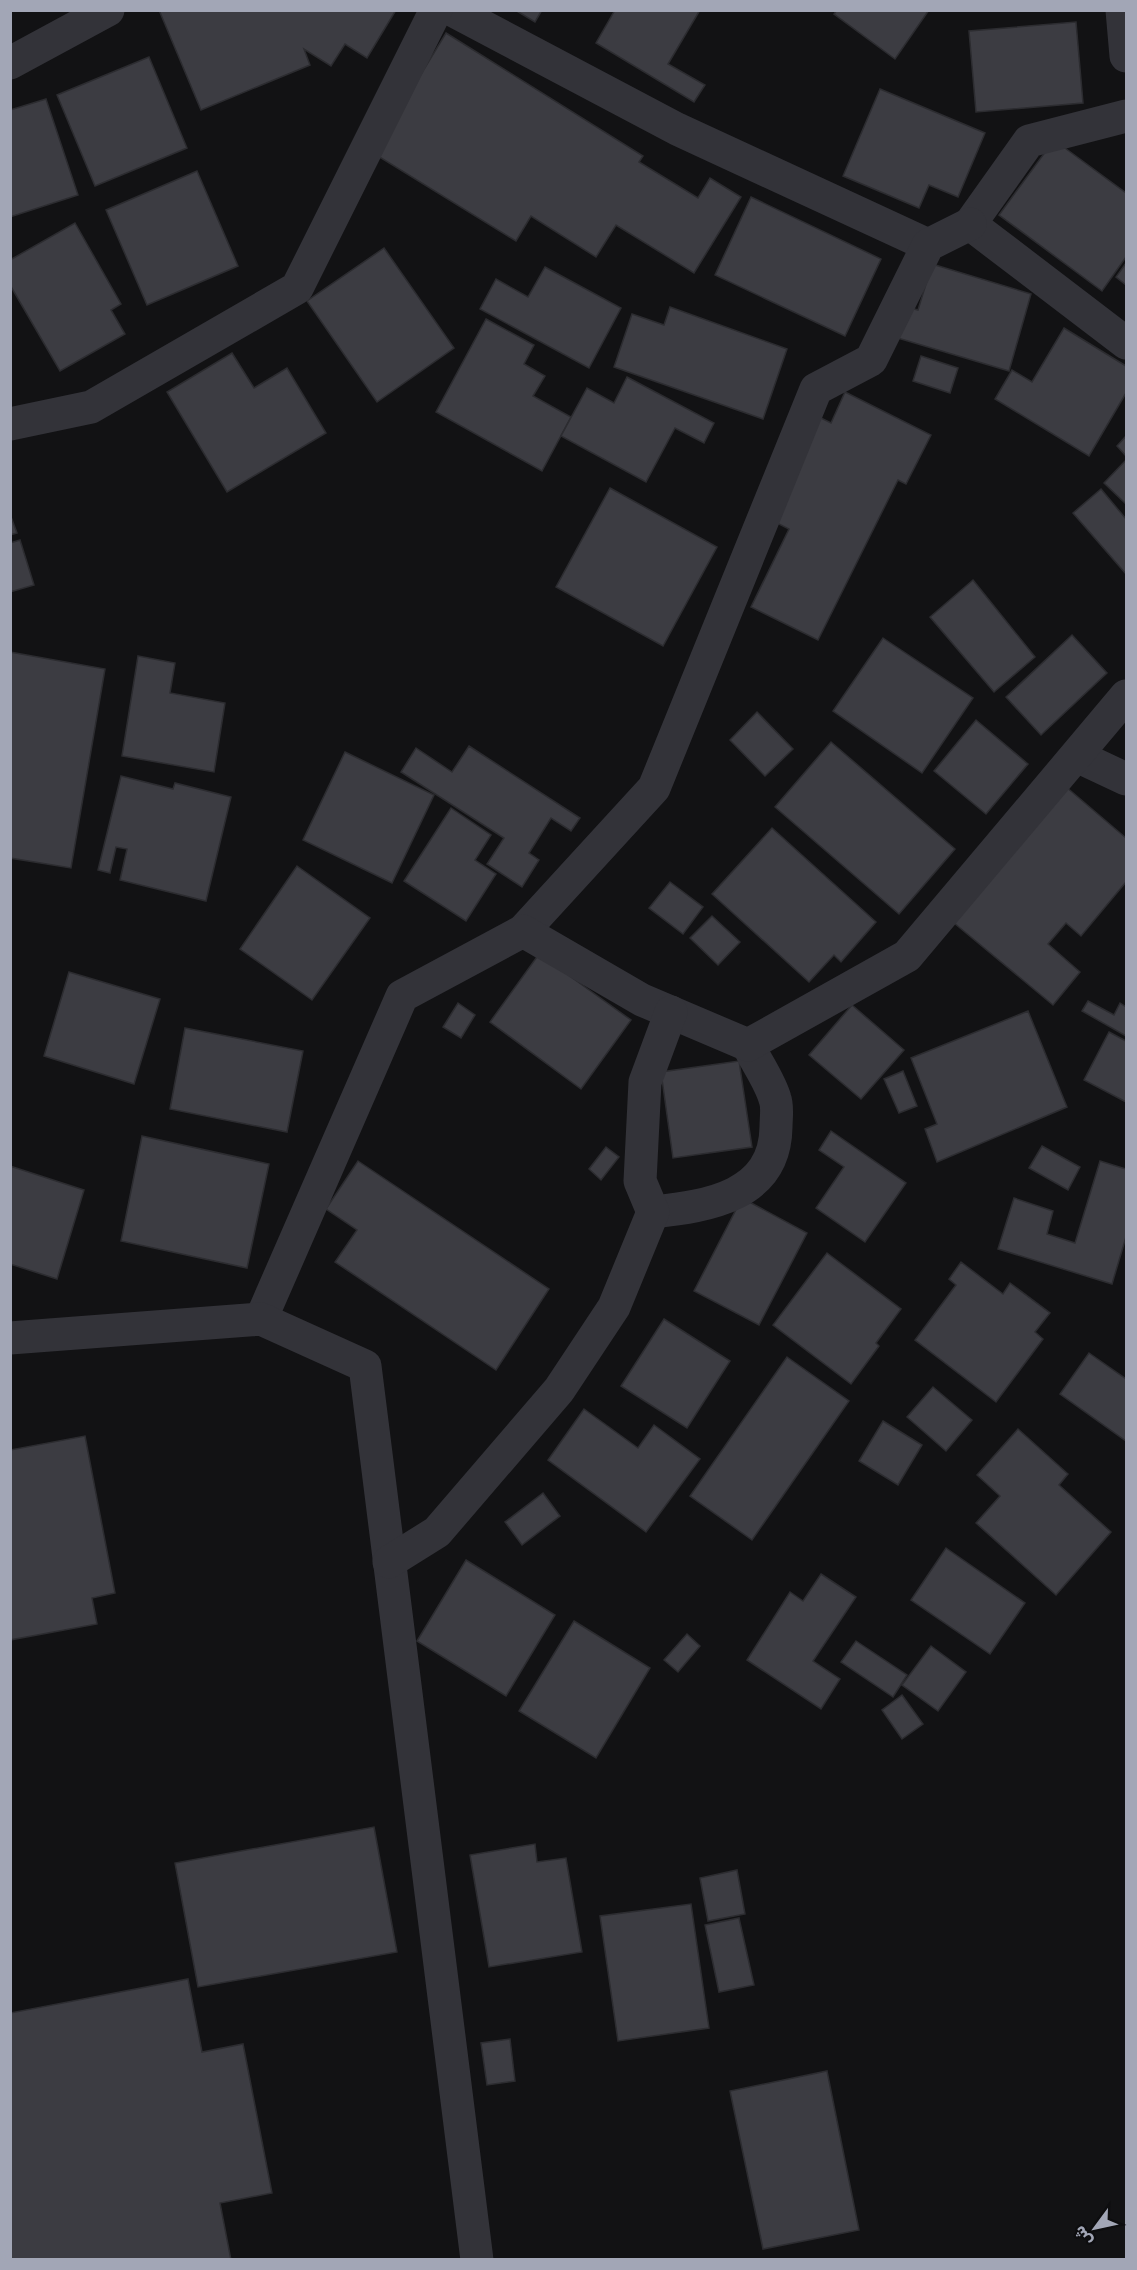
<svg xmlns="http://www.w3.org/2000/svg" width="1137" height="2270" font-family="Rubik,Cairo,sans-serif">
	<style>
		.building { fill: #3c3c42; stroke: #2c2c30; stroke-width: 1.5 }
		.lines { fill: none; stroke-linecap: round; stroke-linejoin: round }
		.minor { stroke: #333339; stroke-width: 33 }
	</style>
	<rect width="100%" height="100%" fill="#121214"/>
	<g class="building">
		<polygon points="159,10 396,10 367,58 345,44 331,66 304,49 310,65 201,110"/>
		<polygon points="515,10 542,10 535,22"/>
		<polygon points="615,10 700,10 668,64 705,85 694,102 596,43"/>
		<polygon points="837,10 929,10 895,59 834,14"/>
		<polygon points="1076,22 1083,103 976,112 969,31"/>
		<polygon points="446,33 643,156 639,162 698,198 710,178 741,197 694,273 616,225 596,257 531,216 516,241 373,153"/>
		<polygon points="149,57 187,148 95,186 57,95"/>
		<polygon points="880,89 985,133 958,197 929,185 919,208 843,176"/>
		<polygon points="46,99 78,195 10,217 10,110"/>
		<polygon points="1054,140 1126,193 1126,257 1102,291 999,215"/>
		<polygon points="197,171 238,266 147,305 106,210"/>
		<polygon points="751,197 881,259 845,336 715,275"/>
		<polygon points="75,223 121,304 111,310 125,334 60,371 10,285 10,260"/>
		<polygon points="384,248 454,348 377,402 307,301"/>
		<polygon points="1126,263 1126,285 1116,277"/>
		<polygon points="932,264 1031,294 1009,371 891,336 900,305 918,310"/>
		<polygon points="545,267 621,308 589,368 480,309 496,279 528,297"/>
		<polygon points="670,307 787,349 763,419 614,367 632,314 664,325"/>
		<polygon points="486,319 534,345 524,364 545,376 533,396 571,417 542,471 436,412"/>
		<polygon points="1064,328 1126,366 1126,393 1089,456 995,399 1012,370 1032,382"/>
		<polygon points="232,353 254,388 287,368 326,433 227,492 167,392"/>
		<polygon points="921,356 958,368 950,393 913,381"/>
		<polygon points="627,377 714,423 704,443 675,428 646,482 561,436 587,388 614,403"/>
		<polygon points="845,392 931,435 906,484 898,480 818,640 751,607 789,529 769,519 819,417 831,423"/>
		<polygon points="1126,436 1126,456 1117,446"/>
		<polygon points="1126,460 1126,504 1104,483"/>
		<polygon points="610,488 717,547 663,646 556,587"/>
		<polygon points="1101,489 1126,519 1126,574 1073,513"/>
		<polygon points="10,514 17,533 10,535"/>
		<polygon points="20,540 34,585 10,592 10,543"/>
		<polygon points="973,580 1035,657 994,692 930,617"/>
		<polygon points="1072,635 1107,673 1041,735 1006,697"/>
		<polygon points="883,638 973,698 922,773 833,711"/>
		<polygon points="10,652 105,669 71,868 10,858"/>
		<polygon points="138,656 175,663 170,693 225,703 214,772 122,756"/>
		<polygon points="757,712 793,749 765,776 730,740"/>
		<polygon points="976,720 1028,764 986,814 934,771"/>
		<polygon points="831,742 955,849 899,914 775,807"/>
		<polygon points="469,746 580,818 571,831 551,818 529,853 539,860 522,887 487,864 504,838 401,772 416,748 452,772"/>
		<polygon points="345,752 434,795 392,883 303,840"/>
		<polygon points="121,776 173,789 175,783 231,797 206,901 120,880 127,849 116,847 110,873 98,870"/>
		<polygon points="1065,786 1126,838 1126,882 1081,936 1066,923 1048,944 1080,972 1053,1005 954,923"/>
		<polygon points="451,808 491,835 475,860 496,874 466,921 404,881"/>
		<polygon points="772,828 876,922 841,962 834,955 809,982 712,894"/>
		<polygon points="297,866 370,918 312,1000 240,949"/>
		<polygon points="670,882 703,907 683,934 649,908"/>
		<polygon points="712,916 740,942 718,965 690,938"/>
		<polygon points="539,954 631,1020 581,1089 490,1022"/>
		<polygon points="69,972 160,999 134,1084 44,1056"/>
		<polygon points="1088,1001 1114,1015 1120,1003 1126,1007 1126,1036 1082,1011"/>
		<polygon points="458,1003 475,1015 461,1038 443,1027"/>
		<polygon points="852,1005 904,1050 861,1099 809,1055"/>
		<polygon points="1028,1011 1067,1107 937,1162 925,1129 937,1124 911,1058"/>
		<polygon points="185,1028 303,1051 287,1132 170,1109"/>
		<polygon points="1109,1032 1126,1041 1126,1102 1084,1080"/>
		<polygon points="739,1061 752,1147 673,1158 661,1072"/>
		<polygon points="903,1071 917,1106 899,1113 884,1079"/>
		<polygon points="831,1131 906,1183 865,1242 816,1208 844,1167 819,1150"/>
		<polygon points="142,1136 269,1164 247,1268 121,1241"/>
		<polygon points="1042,1146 1080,1167 1068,1190 1029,1168"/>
		<polygon points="606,1147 619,1157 601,1180 589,1169"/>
		<polygon points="358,1161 549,1289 496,1370 335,1262 357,1230 326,1209"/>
		<polygon points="1100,1161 1126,1169 1126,1237 1112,1284 998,1249 1014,1198 1053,1211 1047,1234 1075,1243"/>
		<polygon points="10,1166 84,1190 57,1279 10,1264"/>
		<polygon points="742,1198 807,1233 759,1325 694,1291"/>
		<polygon points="827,1253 901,1309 876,1343 879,1346 851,1384 773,1325"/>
		<polygon points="961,1262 1003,1294 1010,1283 1050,1313 1035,1332 1043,1339 996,1402 915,1340 956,1285 949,1279"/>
		<polygon points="664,1319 730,1361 687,1428 621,1386"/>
		<polygon points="1089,1353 1126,1379 1126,1441 1060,1394"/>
		<polygon points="787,1357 849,1401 752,1540 690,1496"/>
		<polygon points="933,1387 972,1420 946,1451 907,1417"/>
		<polygon points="584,1409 638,1448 654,1425 700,1459 646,1532 548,1460"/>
		<polygon points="883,1421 922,1445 898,1485 859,1461"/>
		<polygon points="1018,1429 1068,1474 1059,1485 1111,1532 1056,1595 976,1523 1000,1496 977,1475"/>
		<polygon points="85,1436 115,1593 92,1598 97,1624 10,1640 10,1450"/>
		<polygon points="543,1493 560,1516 522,1545 505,1522"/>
		<polygon points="946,1548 1025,1603 990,1654 911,1600"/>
		<polygon points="466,1560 555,1615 506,1696 417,1641"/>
		<polygon points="821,1574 856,1597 813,1661 840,1679 821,1709 747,1660 790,1592 803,1601"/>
		<polygon points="574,1621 650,1668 596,1758 519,1711"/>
		<polygon points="687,1634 700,1646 678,1672 664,1660"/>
		<polygon points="856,1641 907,1675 893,1697 841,1662"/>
		<polygon points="931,1646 966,1672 938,1711 902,1685"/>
		<polygon points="902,1695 923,1724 902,1739 882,1710"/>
		<polygon points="374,1827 397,1952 198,1987 175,1863"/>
		<polygon points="535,1844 537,1862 566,1858 582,1952 489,1967 470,1855"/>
		<polygon points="737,1870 745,1914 708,1921 700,1878"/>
		<polygon points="691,1904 709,2028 618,2041 600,1916"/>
		<polygon points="739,1918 754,1985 719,1992 705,1925"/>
		<polygon points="188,1979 202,2052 243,2044 272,2193 220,2203 231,2260 10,2260 10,2013"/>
		<polygon points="510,2039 515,2081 487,2085 481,2043"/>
		<polygon points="827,2071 859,2230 763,2249 730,2091"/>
	</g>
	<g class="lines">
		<g class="minor">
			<polyline points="452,10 677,129 928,245"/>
			<polyline points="1122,10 1126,56"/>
			<polyline points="10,63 108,10"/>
			<polyline points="1126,116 1029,141 970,224 1126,343"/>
			<polyline points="10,424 91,407 297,288 436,10"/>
			<polyline points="1077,756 1126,779"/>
			<polyline points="523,931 654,788 816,389 871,360 928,245 970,224"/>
			<path d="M653,1212C709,1206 775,1196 776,1127C776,1118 778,1107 775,1099C770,1081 756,1062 748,1045"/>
			<polyline points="261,1319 402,996 523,931 642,1000 748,1045 907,956 1126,696"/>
			<polyline points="10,1338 261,1319 365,1366 477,2260"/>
			<polyline points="389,1562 437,1532 559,1390 614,1307 653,1212 640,1181 645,1082 671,1012"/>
		</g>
	</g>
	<rect width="1137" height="2270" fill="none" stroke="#a2a6b6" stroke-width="24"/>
	<g transform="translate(1095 2228) rotate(237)" stroke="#0d0d0f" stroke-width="4.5" paint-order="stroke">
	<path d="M0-4.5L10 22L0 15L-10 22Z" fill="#a2a6b6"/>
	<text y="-9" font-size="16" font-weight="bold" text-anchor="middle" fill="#a2a6b6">ش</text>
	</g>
</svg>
